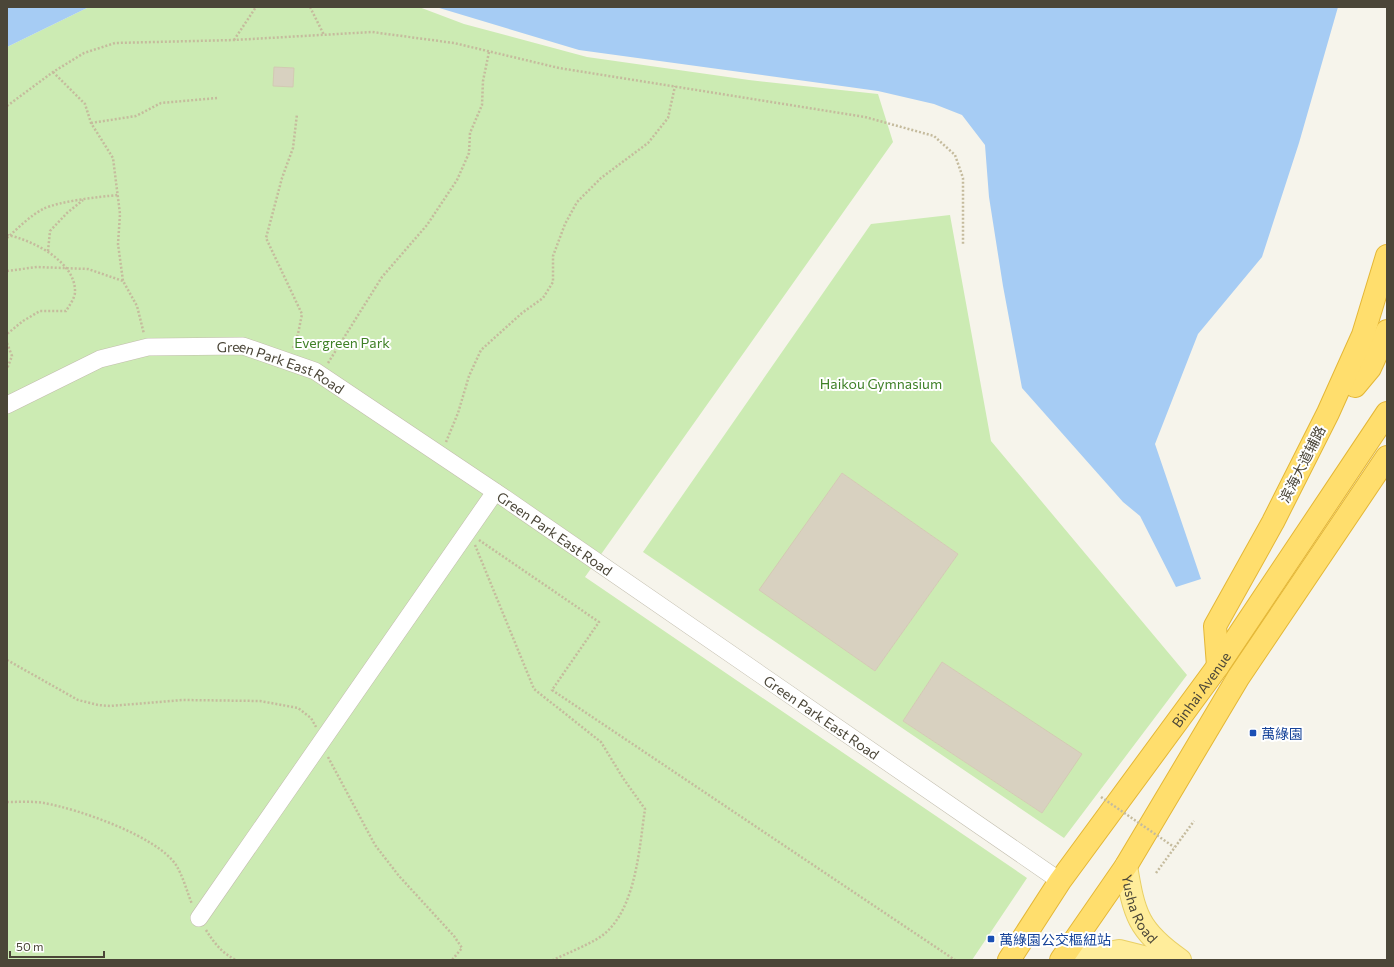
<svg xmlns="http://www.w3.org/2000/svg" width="1394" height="967" font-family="Commissioner,'Noto Sans SC',sans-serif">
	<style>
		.green { fill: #ccebb3; fill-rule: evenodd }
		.water { fill: #a6ccf4 }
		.building { fill: #d8d1c0; stroke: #d3cab3 }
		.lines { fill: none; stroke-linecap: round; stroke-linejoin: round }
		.minor-casing { stroke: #c2bdad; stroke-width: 18 }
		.major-casing { stroke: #e9d066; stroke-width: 24 }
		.highway-casing { stroke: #e4b737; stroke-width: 24 }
		.path { stroke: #c5bb9d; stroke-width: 2.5; stroke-dasharray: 2 2; stroke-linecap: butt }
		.minor { stroke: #fff; stroke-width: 17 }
		.major { stroke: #ffed9b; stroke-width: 22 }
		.highway { stroke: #ffde6d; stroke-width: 22 }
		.path-bridge { stroke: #c5bb9d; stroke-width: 2.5; stroke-dasharray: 2 2; stroke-linecap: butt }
		.transit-dot { fill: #1a4fb4; stroke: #fff; stroke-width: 1.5 }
		.labels { text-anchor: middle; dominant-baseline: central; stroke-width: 4; stroke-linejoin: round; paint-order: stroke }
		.park-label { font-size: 14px; fill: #3f8027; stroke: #fff }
		.street-label { font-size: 14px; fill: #4b4638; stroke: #fff }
		.transit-label { font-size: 14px; fill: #164399; stroke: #fff; text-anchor: start }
	</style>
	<rect width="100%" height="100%" fill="#f6f4eb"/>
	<g class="green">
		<polygon points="89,7 419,7 464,24 587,57 749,80 878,94 893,142 585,577 1027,878 972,960 7,960 7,47"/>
		<path d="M950,215L991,441L1187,675L1064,838L643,552L871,224ZM842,473L958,554L875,671L760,590ZM942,662L1081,754L1042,813L903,721Z"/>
	</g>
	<g class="water">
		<polygon points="7,7 89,7 7,47"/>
		<polygon points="436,7 1338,7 1299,143 1262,257 1198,334 1155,444 1201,579 1176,587 1140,516 1123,502 1022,388 1003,286 989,197 985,145 962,115 934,104 878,91 579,50"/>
	</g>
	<g class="building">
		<polygon points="274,67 294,68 293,87 273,86"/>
		<polygon points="842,473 958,554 875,671 759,590"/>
		<polygon points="942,662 1082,754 1042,813 903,721"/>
	</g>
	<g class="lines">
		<g class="minor-casing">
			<g id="minor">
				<path id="s1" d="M7,405L100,359L148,347L243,346L315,371L503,497L1060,881"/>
				<polyline points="199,918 495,492"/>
			</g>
		</g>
		<g class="major-casing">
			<g id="major">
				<path id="s2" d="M1126,866C1134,914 1138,931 1180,960"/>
				<polyline points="1071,960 1119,951 1155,960"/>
			</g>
		</g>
		<g class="highway-casing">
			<g id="highway">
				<polyline points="1355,386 1370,368 1387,331"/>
				<polyline points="1218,666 1215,626 1273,522 1328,413 1363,335 1387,256"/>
				<path id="s3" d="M1009,960L1060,881L1218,666L1387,413"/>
				<polyline points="1061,960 1126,866 1238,678 1387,457"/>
			</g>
		</g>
		<g class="path">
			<polyline points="310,7 324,35"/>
			<polyline points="234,40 256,7"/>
			<polyline points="53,72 85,104 91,123 113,158 120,214 118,244 123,281"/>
			<polyline points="7,106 53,72 84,53 115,43 234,40 372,32 454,43 559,68 865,117 934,136 955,155 963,178 963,245"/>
			<polyline points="91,123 136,116 161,103 217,98"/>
			<path d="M7,235C33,240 76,262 75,292C75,298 69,306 66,311H40L23,321L7,334"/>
			<path d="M7,238C18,228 30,216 43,209C60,201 98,197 118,195"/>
			<polyline points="48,251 50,231 67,213 83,200"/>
			<polyline points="7,271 37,267 88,269 123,281 137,306 144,334"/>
			<polyline points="7,343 12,356 7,369"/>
			<polyline points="293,348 298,334 302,314 266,238 282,178 293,148 297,114"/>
			<polyline points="328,363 382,277 427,225 457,180 469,153 470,133 482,105 483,81 489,52"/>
			<polyline points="446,442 458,413 469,376 481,350 522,313 543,298 553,282 553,256 565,224 577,202 601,178 648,143 668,118 675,86"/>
			<polyline points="479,540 599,622 552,690 955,960"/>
			<path d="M475,545L534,689L601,742L623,778L645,809C639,849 636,916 597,939C583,947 568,953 553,960"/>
			<polyline points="7,660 78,700 98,705 110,706 183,700 260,701 298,708 311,718 316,727"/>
			<polyline points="328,757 375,845 399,876 454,936 462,948 452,960"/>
			<path d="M7,802C19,802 32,801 44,803C78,809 157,836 176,865C183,876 187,892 192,904"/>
			<polyline points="1156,873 1194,821"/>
			<path d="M206,930C214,943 222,953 236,960"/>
		</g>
		<use href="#minor" class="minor"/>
		<use href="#major" class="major"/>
		<use href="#highway" class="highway"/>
		<polyline class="path-bridge" points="1101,797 1174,847"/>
	</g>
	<g class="transit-dot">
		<rect x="1249" y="729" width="8" height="8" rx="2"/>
		<rect x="987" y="935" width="8" height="8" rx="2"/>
	</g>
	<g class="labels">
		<g class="park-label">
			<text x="342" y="342">Evergreen Park</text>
			<text x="881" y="383">Haikou Gymnasium</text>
		</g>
		<g class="street-label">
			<text stroke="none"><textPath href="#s1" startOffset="290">Green Park East Road</textPath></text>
			<text transform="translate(1302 464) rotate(-63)">滨海大道辅路</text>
			<text stroke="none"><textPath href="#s1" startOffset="614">Green Park East Road</textPath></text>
			<text stroke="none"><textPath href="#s3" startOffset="332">Binhai Avenue</textPath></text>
			<text stroke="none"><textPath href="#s1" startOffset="938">Green Park East Road</textPath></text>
			<text stroke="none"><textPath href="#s2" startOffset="45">Yusha Road</textPath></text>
		</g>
		<g class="transit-label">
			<text x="1261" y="733">萬綠園</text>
			<text x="999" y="939">萬綠園公交樞紐站</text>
		</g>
	</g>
	<rect width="1394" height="967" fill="none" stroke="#4b4638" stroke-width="16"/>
	<path d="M10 951v6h94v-6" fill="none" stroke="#4b4638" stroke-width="2"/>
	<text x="16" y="951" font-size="12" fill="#4b4638" stroke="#ffffff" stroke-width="3" paint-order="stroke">50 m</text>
</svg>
